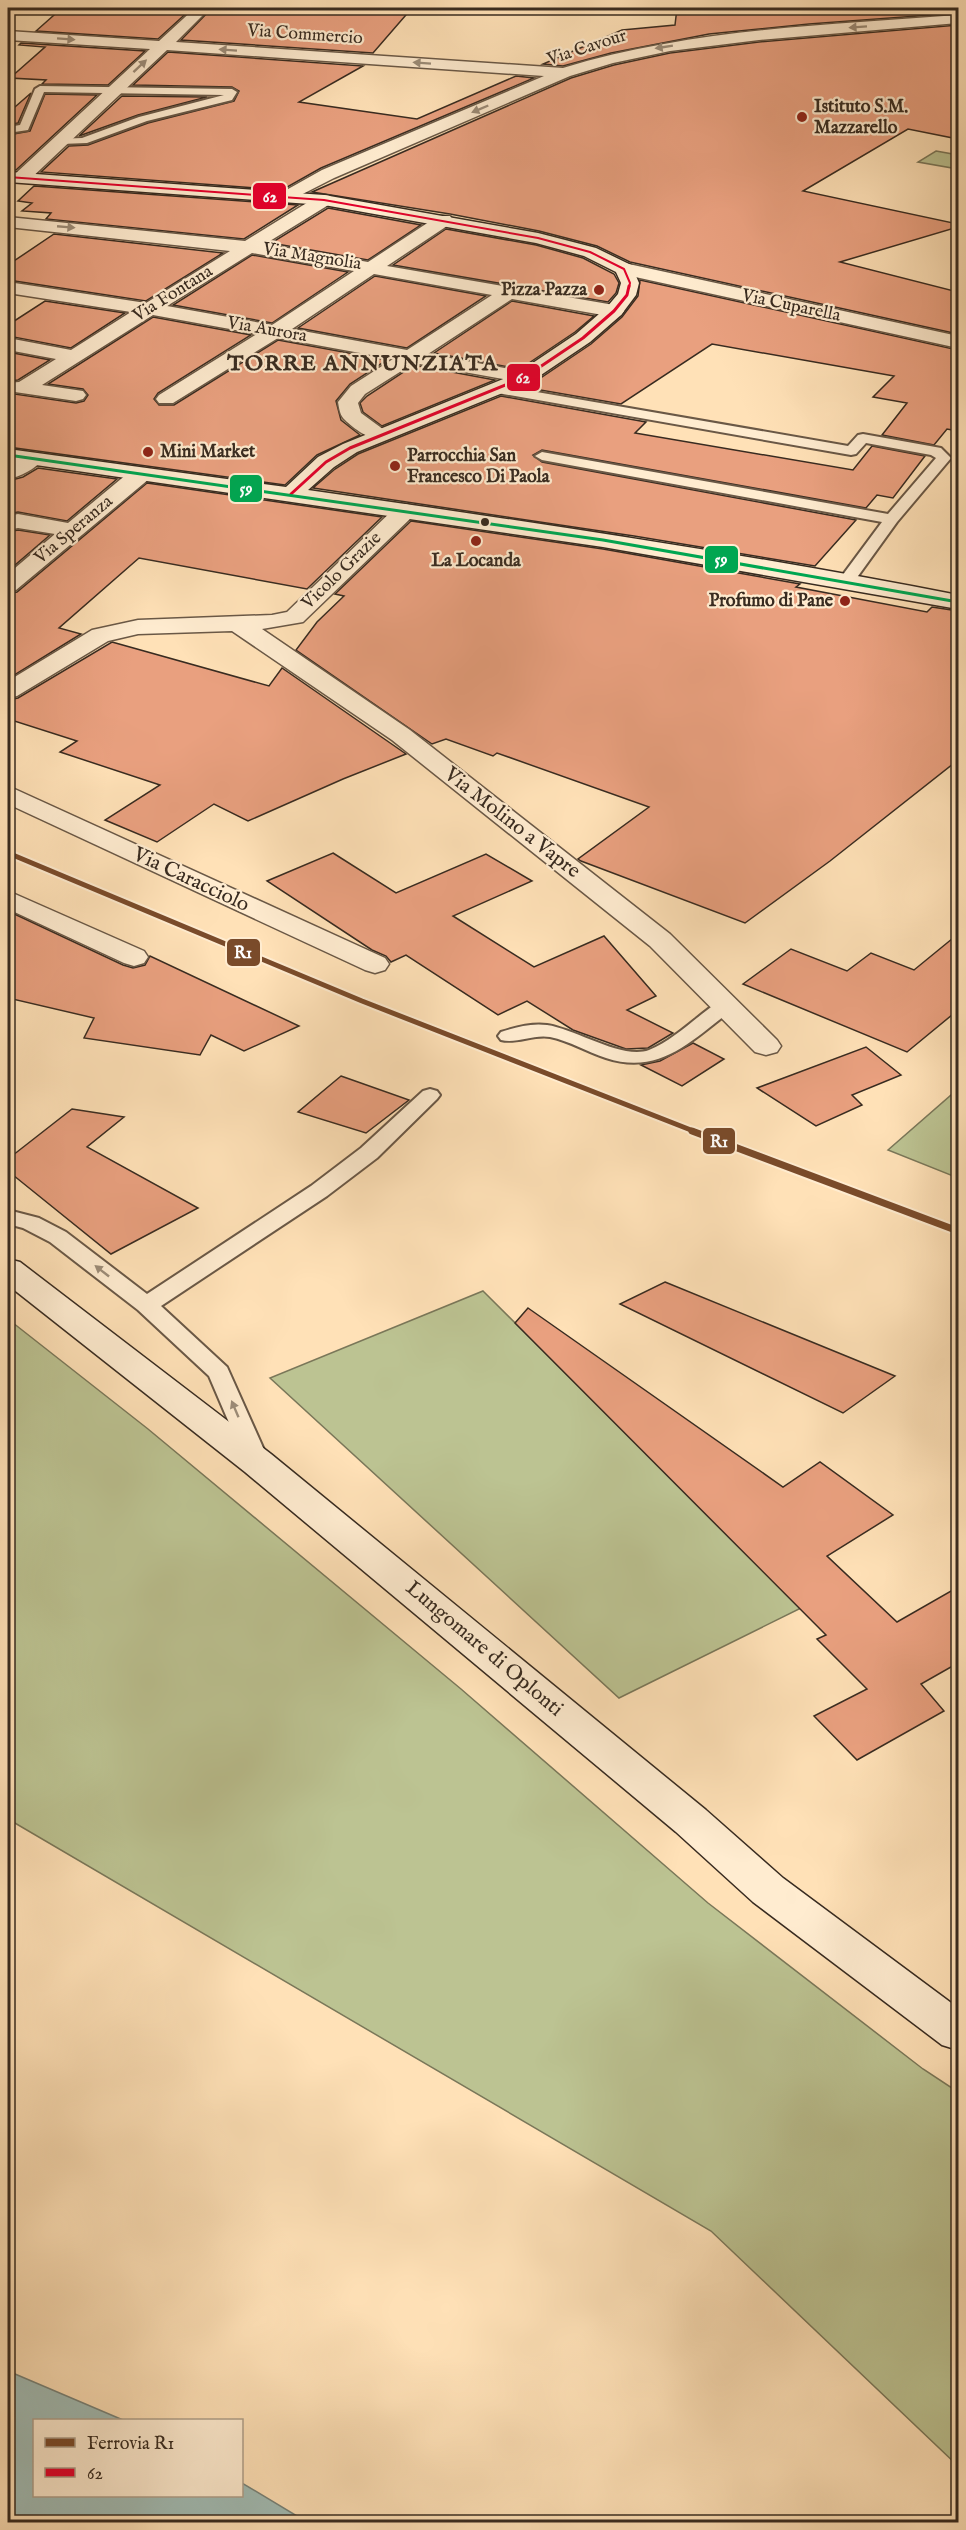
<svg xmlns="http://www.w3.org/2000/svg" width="966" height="2530" font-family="'IM FELL English',serif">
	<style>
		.green { fill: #bcc392; stroke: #7a7759; stroke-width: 1.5 }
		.water { fill: #a1bcb5; stroke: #778279; stroke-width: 1.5 }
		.building { fill: #e9a07f; stroke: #382b20; stroke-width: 1.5 }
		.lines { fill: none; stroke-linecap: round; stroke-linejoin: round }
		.lane-casing { stroke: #6a5846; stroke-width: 4 }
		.street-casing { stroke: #6a5846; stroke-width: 3 }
		.secondary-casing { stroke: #382b20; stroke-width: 3 }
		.lane { fill: #ffecd0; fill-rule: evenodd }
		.street { fill: #ffecd0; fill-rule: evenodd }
		.secondary { fill: #ffecd0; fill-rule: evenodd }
		.bus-1-far1-casing { stroke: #ffecd0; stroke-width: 4.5 }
		.bus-1-casing { stroke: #ffecd0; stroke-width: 6 }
		.bus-2-casing { stroke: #ffecd0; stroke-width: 6 }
		.bus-1-far1 { stroke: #e4002b; stroke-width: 2 }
		.bus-1 { stroke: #e4002b; stroke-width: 3 }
		.bus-2 { stroke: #00a651; stroke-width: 3 }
		.rail-1-far1-casing { stroke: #ffecd0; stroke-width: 9 }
		.rail-1-casing { stroke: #ffecd0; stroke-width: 11 }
		.rail-1-far1 { stroke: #7a4b2a; stroke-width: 5 }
		.rail-1 { stroke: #7a4b2a; stroke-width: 7 }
		.oneway { fill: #9c8c78 }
		.poi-dot { fill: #8f2418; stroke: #ffecd0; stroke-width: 2 }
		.bus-dot { fill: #382b20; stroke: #ffecd0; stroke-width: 2 }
		.labels { text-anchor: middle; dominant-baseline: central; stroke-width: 4.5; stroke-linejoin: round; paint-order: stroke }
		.far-street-label { font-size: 18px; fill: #382b20; stroke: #ffecd0 }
		.far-poi-label { font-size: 18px; font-weight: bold; fill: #382b20; stroke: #ffecd0; text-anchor: start }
		.street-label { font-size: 21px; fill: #382b20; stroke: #ffecd0 }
		.far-district-label { font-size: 22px; font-weight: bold; letter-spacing: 1.5px; fill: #382b20; stroke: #ffecd0 }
		.line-badge { stroke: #ffecd0; stroke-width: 2 }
		.badge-label { font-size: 16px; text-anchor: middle; font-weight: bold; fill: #fff }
	</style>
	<rect width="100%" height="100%" fill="#ffe1b7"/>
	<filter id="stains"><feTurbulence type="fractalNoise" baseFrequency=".00333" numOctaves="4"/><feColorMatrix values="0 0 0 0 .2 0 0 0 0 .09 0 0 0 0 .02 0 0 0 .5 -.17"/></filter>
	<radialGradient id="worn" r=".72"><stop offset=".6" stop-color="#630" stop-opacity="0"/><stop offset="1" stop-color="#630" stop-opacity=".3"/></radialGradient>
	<g class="green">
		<polygon points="936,151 958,155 958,169 918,162"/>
		<polygon points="958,1089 958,1178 888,1150"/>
		<polygon points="483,1291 801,1608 619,1698 270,1378"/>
		<polygon points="8,1319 148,1429 461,1689 708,1903 923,2069 958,2092 958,2466 711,2231 8,1819"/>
	</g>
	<polygon class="water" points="8,2371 123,2420 34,2420 34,2496 242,2496 242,2483 307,2522 8,2522"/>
	<g class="building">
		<polygon points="62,8 192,8 158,39 36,31"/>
		<polygon points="212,8 412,8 373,53 181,40"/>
		<polygon points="677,8 958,8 958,13 809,24 709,34 611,53 563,66 543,64 622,30 675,25"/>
		<polygon points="958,25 958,139 908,129 803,191 958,224 958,227 840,262 958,292 958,334 630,262 597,246 539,231 450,214 312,192 571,78 614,65 670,53 759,42"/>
		<polygon points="21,43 145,51 108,85 42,84 46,80 10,78 45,47 19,45"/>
		<polygon points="168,52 363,66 299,102 417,119 516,76 534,78 321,168 282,190 41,172 69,146 88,145 148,123 234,101 239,91 232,87 133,85"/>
		<polygon points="31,93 18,123 8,125 8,113"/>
		<polygon points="45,94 97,95 16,170 8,170 8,135 30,131"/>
		<polygon points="122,96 207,97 138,115 79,136"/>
		<polygon points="34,186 298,205 244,239 46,219 51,213 22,211 32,203 18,201"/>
		<polygon points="328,208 421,225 368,260 271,243"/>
		<polygon points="446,229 536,245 583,258 614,274 619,283 616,293 608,302 393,265"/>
		<polygon points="54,234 223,253 146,301 8,280 8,265"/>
		<polygon points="252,255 348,272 272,323 173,305"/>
		<polygon points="375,276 486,296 407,348 298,328"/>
		<polygon points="640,280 958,350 958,431 947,429 934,445 882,435 907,403 873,397 894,376 712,344 621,404 523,387 533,383 591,344 622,317 638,296"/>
		<polygon points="45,301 125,313 71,348 8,336 8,325"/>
		<polygon points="512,301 594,316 575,332 520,369 434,353"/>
		<polygon points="153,317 251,335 158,393 154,399 159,405 174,405 278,340 387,360 350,384 336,401 341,420 360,435 317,455 285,485 8,447 8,393 76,403 84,401 88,395 83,389 48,384"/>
		<polygon points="8,352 50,360 18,380 8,381"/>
		<polygon points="414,365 495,380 382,426 363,412 360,403 367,396"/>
		<polygon points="501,396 646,422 635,433 853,470 872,446 925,456 893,498 877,495 866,508 542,450 533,455 542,462 856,520 815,566 634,536 313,488 335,469 358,454"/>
		<polygon points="38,468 117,479 67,521 18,512 8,514 8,481 23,477"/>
		<polygon points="147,483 382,517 307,589 139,558 59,628 81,634 8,679 8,594 17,592"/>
		<polygon points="411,521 603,549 800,584 796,587 927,612 932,607 958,611 958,760 830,861 745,923 581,861 578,859 649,807 497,753 493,756 446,739 432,744 296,650 317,622 344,596 335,594"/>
		<polygon points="18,530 50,535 8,571 8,532"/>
		<polygon points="112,642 269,686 282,668 406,754 343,779 248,821 214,804 157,842 105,820 160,785 60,752 77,741 8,719 8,700 18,698"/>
		<polygon points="333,853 396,893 486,854 532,881 453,916 534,967 604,936 656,996 627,1010 673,1033 648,1048 626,1049 573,1030 527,1001 498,1015 406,955 391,962 386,956 372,950 267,881"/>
		<polygon points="8,911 123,965 133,968 145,965 150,956 299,1026 244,1051 211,1035 200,1055 84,1038 94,1018 8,998"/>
		<polygon points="958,934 958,1010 907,1052 743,984 791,949 847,971 871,953 914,970"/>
		<polygon points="693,1043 724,1059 682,1086 641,1065 660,1061"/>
		<polygon points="866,1047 901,1075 852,1095 862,1105 816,1126 757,1088"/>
		<polygon points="341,1076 409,1100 366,1133 298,1112"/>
		<polygon points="72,1109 124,1117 87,1147 198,1208 111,1254 8,1171 8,1159"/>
		<polygon points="665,1282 895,1376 843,1413 620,1304"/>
		<polygon points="528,1308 783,1487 820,1462 893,1515 827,1556 897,1622 958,1587 958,1663 921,1684 944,1711 857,1760 814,1716 867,1689 817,1639 826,1635 515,1323"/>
	</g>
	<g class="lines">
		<g class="lane-casing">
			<g id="lane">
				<polygon points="40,86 232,89 237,92 232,100 147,121 87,143 61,144 57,143 57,139 82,138 139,117 224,95 44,92 28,130 8,133 8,127 20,125 35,89"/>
				<polygon points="497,385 848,446 858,435 863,434 941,448 951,458 897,522 853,583 847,585 839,580 882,522 542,460 535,456 542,452 888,514 936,458 931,455 866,443 856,454 851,455 492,392 490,389"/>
				<path d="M725,1000L732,1002L735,1006L732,1010C692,1040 660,1076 606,1058C587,1052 570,1041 550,1037C533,1034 517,1044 501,1040L498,1036L501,1032C516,1027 531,1023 547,1025C576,1029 622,1060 649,1050C674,1040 696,1017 718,1002Z"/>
				<polygon points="430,1089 437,1091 440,1095 437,1099 377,1158 327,1196 161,1306 227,1367 269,1461 266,1467 257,1469 248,1467 209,1376 138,1310 50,1242 23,1228 8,1224 8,1210 39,1218 66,1232 147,1294 311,1186 361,1148 423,1091"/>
			</g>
		</g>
		<g class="street-casing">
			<g id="street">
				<path d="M195,8H210L176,42L563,68C691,29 826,25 958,15V23L759,40L670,51L613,63L570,76L334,178L287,202L281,201L278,197L281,193L322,170L544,76L167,50L27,182H15L12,178L15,174L150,49L8,40V31L159,41Z"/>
				<path d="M324,195L330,196L333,200L330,204L265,244L368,262L438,216H450L453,220L450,224L387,266L614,305L621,307L624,311L621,315L614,317L512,299L428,354L532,373L535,377L532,381L525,383L414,363L365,394L358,403L361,413L391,435L388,439C374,443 355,430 345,420C340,416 339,408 338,402L351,386L393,359L278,338L173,403H159L156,399L159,395L257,334L153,315L42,385L83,391L86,395L83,399L76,401L8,391V383L19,382L56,359L8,350V338L71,350L131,312L8,293V282L146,303L230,251L8,227V217L245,241L318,196ZM252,253L354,271L272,325L167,306ZM374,274L492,295L407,350L292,329Z"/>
				<polygon points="624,263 958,336 958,348 617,273 615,269 617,265"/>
				<path d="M32,453L40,454L43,459C36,469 19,477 8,479V464Z"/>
				<polygon points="141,468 149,469 152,474 149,479 16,590 8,592 8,574 55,534 18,528 8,530 8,516 18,514 68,523 133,469"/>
				<polygon points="405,504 413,506 416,511 413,516 303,622 262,629 410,730 670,934 777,1040 781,1046 777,1052 766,1055 755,1052 650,946 392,740 232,631 138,634 108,641 17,696 8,698 8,681 92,630 138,620 272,615 287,612 397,506"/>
				<polygon points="8,786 385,958 389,964 385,970 375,973 365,970 8,804"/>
				<polygon points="8,891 144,951 148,957 144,963 134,966 124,963 8,909"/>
			</g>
		</g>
		<g class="secondary-casing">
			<g id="secondary">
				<path d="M8,172L324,195L538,233L596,248L631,265L633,269L639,283L636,295L621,315L590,342L532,381L357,452L334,467L308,490C525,521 743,553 958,595V609L603,547L8,461V449L286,487L318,457L343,444L518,373L576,334L607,307L618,294L621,283L616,272L584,256L536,243L324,205L8,182Z"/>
				<polygon points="8,1259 20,1262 271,1454 706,1810 783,1878 958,2008 958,2050 942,2045 753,1902 676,1832 245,1472 8,1285"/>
			</g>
		</g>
		<use href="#lane" class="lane"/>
		<use href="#street" class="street"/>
		<use href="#secondary" class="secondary"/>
		<g class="bus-1-far1-casing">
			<polyline id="bus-1-far1" points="8,177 324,200 538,238 590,252 624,269 630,283 629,288"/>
		</g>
		<g class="bus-1-casing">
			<polyline id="bus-1" points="291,494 326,462 350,448 525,377 583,338 614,311 627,295 629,286"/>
		</g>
		<g class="bus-2-casing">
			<polyline id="bus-2" points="8,455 603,540 958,602"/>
		</g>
		<use href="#bus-1-far1" class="bus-1-far1"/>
		<use href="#bus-1" class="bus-1"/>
		<use href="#bus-2" class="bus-2"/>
		<g class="rail-1-far1-casing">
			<polyline id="rail-1-far1" points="8,853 362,1001 696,1132"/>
		</g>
		<g class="rail-1-casing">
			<polyline id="rail-1" points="692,1131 958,1231"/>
		</g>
		<use href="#rail-1-far1" class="rail-1-far1"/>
		<use href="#rail-1" class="rail-1"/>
	</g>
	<defs><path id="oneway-solid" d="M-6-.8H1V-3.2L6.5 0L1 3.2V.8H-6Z" transform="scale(1.5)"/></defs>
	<g class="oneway">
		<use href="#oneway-solid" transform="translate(858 27) rotate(176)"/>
		<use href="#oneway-solid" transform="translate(66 39) rotate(4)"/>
		<use href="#oneway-solid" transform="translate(664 47) rotate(171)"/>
		<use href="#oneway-solid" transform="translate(228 50) rotate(-176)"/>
		<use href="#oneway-solid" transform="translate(422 63) rotate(-176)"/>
		<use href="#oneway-solid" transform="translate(140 66) rotate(-43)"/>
		<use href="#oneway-solid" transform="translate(480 109) rotate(157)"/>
		<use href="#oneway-solid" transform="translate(66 227) rotate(5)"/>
		<use href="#oneway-solid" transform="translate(102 1271) rotate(-142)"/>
		<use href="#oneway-solid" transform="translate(235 1409) rotate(-113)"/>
	</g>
	<g class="poi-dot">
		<circle cx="802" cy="117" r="6"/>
		<circle cx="599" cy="290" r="6"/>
		<circle cx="148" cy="452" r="6"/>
		<circle cx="395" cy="466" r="6"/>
		<circle cx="476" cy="541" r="6"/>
		<circle cx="845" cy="601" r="6"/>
	</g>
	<circle class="bus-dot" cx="485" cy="522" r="5"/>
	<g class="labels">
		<g class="far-street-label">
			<text transform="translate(305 35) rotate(4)">Via Commercio</text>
			<text transform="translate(587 48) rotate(-18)">Via Cavour</text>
			<text transform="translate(312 257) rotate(9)">Via Magnolia</text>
			<text transform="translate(173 294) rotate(-32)">Via Fontana</text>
			<text transform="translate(791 306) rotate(12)">Via Cuparella</text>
			<text transform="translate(267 330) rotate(10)">Via Aurora</text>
			<text transform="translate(74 530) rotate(-40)">Via Speranza</text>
			<text transform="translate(342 571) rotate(-44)">Vicolo Grazie</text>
		</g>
		<g class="far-poi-label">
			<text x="814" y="107">Istituto S.M.<tspan x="814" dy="21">Mazzarello</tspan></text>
			<text x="587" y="290" text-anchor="end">Pizza Pazza</text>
			<text x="160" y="452">Mini Market</text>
			<text x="407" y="456">Parrocchia San<tspan x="407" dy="21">Francesco Di Paola</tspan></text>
			<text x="476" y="561" text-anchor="middle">La Locanda</text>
			<text x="833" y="601" text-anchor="end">Profumo di Pane</text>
		</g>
		<g class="street-label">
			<text transform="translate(512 823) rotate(38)">Via Molino a Vapre</text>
			<text transform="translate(191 880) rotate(25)">Via Caracciolo</text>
			<text transform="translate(484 1649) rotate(40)">Lungomare di Oplonti</text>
		</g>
		<g class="far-district-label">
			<text x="363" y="364">TORRE ANNUNZIATA</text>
		</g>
	</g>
	<g class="line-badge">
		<rect x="252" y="182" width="35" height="28" rx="6" fill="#e4002b"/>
		<rect x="506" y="363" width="35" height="29" rx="6" fill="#e4002b"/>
		<rect x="229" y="474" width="34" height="29" rx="6" fill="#00a651"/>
		<rect x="704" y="545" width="35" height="29" rx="6" fill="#00a651"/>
		<rect x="226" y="938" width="35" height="29" rx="6" fill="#7a4b2a"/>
		<rect x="702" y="1127" width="34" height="28" rx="6" fill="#7a4b2a"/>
	</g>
	<g class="badge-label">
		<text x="270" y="202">62</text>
		<text x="523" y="383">62</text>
		<text x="246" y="494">59</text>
		<text x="721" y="565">59</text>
		<text x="243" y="958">R1</text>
		<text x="719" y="1147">R1</text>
	</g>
	<rect width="966" height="2530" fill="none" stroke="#ffe1b7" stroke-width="30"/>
	<rect x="9" y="9" width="948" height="2512" fill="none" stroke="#382b20" stroke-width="3"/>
	<rect x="15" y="15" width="936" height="2500" fill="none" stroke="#382b20" stroke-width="1.5"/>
	<rect x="33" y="2419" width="210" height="78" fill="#ffecd0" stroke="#af9f8a" stroke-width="1.5"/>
	<rect x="45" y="2438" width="30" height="9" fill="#7a4b2a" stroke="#af9f8a" stroke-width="1.5"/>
	<text x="87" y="2449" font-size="18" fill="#382b20">Ferrovia R1</text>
	<rect x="45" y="2468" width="30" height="9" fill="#e4002b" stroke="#af9f8a" stroke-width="1.5"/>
	<text x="87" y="2479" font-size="18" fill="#382b20">62</text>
	<rect width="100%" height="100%" filter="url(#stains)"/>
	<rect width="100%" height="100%" fill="url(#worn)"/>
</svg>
